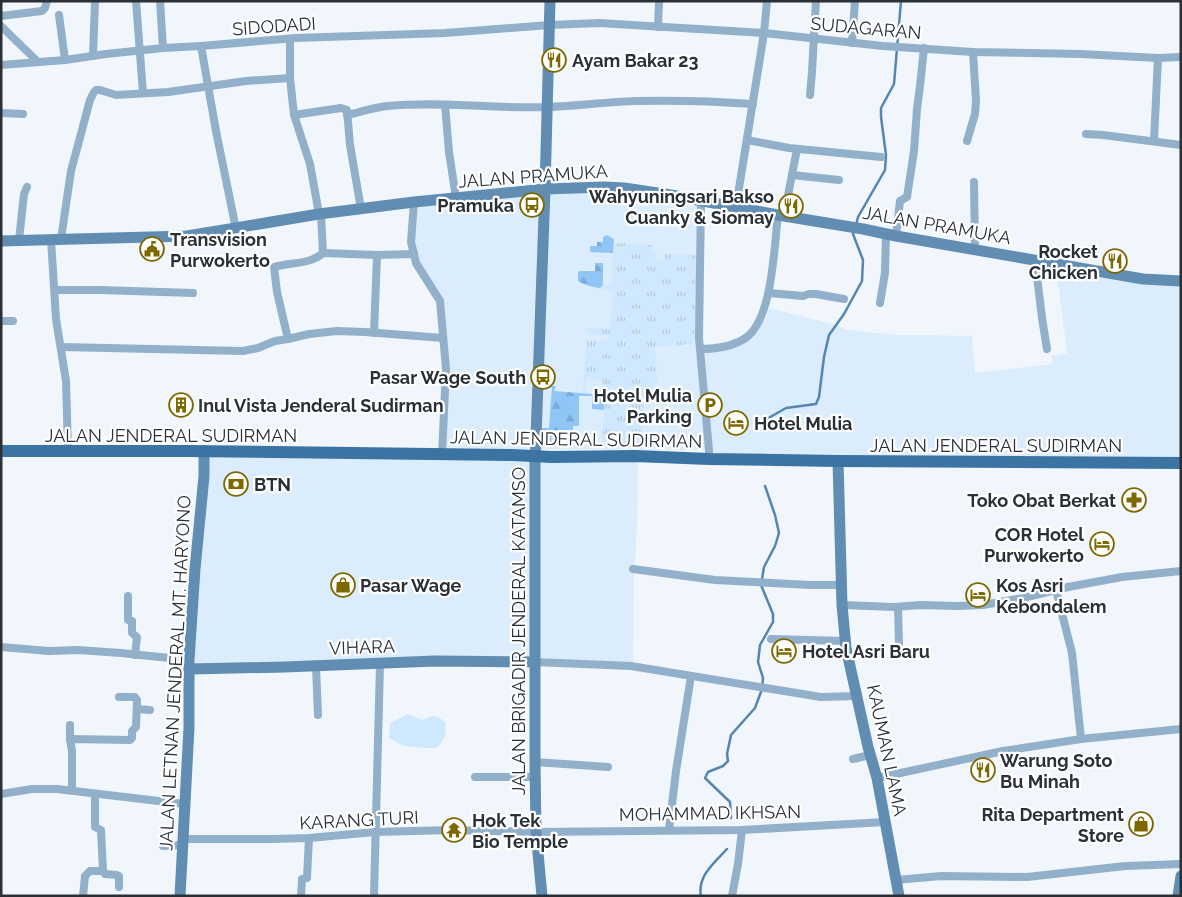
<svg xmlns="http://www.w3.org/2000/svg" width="1182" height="897" font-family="Raleway,sans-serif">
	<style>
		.built { fill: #dbecfc }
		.grass { fill: url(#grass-tufts) }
		.forest { fill: url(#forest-firs) }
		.green { fill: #d0e8fe }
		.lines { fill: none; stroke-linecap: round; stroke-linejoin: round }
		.stream { stroke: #5486b0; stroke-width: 2.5 }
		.street { stroke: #92b0ca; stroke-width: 8 }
		.secondary { stroke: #618db3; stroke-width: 11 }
		.primary { stroke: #3b74a2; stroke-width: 12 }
		.labels { text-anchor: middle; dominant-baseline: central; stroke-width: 4.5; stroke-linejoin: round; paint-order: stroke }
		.street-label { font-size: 18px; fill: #2b3036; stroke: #fff }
		.poi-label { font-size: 18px; font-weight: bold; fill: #2b3036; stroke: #fff; text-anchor: start }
	</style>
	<defs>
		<pattern id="grass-tufts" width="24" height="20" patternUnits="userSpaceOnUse" patternTransform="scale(1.25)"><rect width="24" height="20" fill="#d0e8fe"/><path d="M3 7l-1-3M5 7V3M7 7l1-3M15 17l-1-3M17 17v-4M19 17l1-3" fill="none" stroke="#b3c7da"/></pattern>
		<pattern id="forest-firs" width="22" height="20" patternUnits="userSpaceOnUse" patternTransform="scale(1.25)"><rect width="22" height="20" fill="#90c6f6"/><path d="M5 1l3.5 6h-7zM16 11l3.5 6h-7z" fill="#7caad4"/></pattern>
	</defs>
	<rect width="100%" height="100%" fill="#f0f6fc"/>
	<g class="built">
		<polygon points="542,191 529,450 444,447 441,301 415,263 413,221 414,203"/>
		<polygon points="545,192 655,194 701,201 700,349 739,344 766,320 769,308 832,324 845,329 864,332 899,335 918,335 972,336 975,373 1052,364 1052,356 1067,353 1056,266 1181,282 1181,463 709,461 709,450 538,449"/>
		<polygon points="205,454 638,460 637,529 634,574 633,666 530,657 191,667"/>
	</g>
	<polygon class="grass" points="613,243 653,245 652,252 657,252 657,260 664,260 664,254 699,255 699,338 692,339 693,344 655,347 657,383 645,398 640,445 602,445 605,395 602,394 603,381 586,379 585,393 583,393 586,340 608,341 608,335 588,334 588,328 610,329 613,291 599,290 603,285 612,285"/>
	<g class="forest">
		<polygon points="607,235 614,239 613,253 590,252 590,246 597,246 597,242 603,242 603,237"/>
		<path d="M595,263H603V285L600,288C595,288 582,284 578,281V272L580,271H595Z"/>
		<path d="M552,386H556L554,391L605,395L604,410L592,409V396H579V426H573V430H552L551,447H548C542,442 541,436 539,428H549Z"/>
	</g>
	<path class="green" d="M408,714L423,720C434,714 437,715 446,723L445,737L437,748H423L404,746L389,738L390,723Z"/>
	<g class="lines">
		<g class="stream">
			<polyline points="856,225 858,217 885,170 886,155 881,117 881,108 894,84 901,1"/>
			<polyline points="765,420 786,408 816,404 819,397 824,357 829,335 844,314 862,281 863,260 853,234 854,231"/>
			<polyline points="731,818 730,802 705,778 708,772 723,766 728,761 727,754 731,735 755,708 762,689 763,678 758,662 760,645 773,622 773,614 761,585 764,567 775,546 779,533 775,515 765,486"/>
			<path d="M701,896C697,876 715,862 727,849"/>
		</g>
		<g class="street">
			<polyline points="136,1 143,93"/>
			<polyline points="160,1 163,48"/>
			<polyline points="59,15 65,60"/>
			<polyline points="1,16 42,11 45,8 47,1"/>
			<polyline points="1,26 38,62"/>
			<polyline points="658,27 659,1"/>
			<polyline points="290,39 290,78 294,115 310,164 319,214"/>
			<polyline points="852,43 855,1"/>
			<polyline points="201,46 216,131 236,229"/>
			<polyline points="93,56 95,1"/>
			<polyline points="1,65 65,60 106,54 163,48 201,46 296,38 445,33 549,25 599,23 764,33 883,46 973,52 1081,54 1158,58 1181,57"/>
			<polyline points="810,95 812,72 816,1"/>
			<polyline points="445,105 449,152 456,198"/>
			<polyline points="1,113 23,114"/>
			<polyline points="294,115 341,108 347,110 350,145 361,209"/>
			<path d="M347,115C361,112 375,107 388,106C441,101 495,109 548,107C577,106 606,102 635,101C674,100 713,101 753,104"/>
			<polyline points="1086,134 1103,135 1181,145"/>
			<polyline points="747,140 789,148 881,157"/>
			<polyline points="1154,140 1158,58"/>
			<polyline points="967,141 975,114 976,101 973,52"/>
			<polyline points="792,175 839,180"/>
			<polyline points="974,182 975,249"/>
			<polyline points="701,201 699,338 709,450 709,459"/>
			<polyline points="414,202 411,242 416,263 440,301 446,369 442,455"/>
			<polyline points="736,207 764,33 767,1"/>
			<polyline points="784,216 797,149"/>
			<polyline points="896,236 900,201 907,197 914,151 917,109 920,86 924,48"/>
			<polyline points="51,239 56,319 66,381 68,451"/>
			<polyline points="61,239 71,171 90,100 94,92 96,90 100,90 116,95 168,92 246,81 290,78"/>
			<polyline points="19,240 24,194 27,187"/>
			<polyline points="323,253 377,255 414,254"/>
			<polyline points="1035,260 1042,318 1047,349"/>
			<polyline points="55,290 100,290 193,293"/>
			<polyline points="769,293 803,296 809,294 816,294 844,299"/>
			<polyline points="880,303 885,273 886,233"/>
			<polyline points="1,321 13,321"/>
			<polyline points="374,333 377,255"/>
			<path d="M288,339L277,292L274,267C290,262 310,265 323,253L321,214"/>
			<polyline points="61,347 243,351 258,348 275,341 288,339 309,334 337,331 365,332 443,338"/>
			<path d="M700,349C715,349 731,347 744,339C773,322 774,246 778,215"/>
			<polyline points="633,569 715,580 811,585 841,585"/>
			<polyline points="1056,590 1072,653 1081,739"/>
			<polyline points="128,596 128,620 132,621 132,633 137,637 135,655"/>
			<polyline points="842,605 894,607 921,605 957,606 983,605 1023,598 1068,587 1122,577 1181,571"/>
			<polyline points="898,607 899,644"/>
			<polyline points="771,639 845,641"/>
			<polyline points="1,647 49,651 78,650 121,653 189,660"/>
			<polyline points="534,662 631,666 821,697 857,696"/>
			<polyline points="316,666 318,715"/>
			<polyline points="137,709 150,710"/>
			<polyline points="70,739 70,725"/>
			<polyline points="853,759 870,755"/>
			<polyline points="535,762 608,767"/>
			<polyline points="475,777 535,777"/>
			<polyline points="877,778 1003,751 1081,739 1181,729"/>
			<polyline points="72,790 72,751 70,739 130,740 132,738 132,731 136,727 137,700 135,697 119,697"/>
			<polyline points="1,794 32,789 57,789 184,804"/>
			<polyline points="95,794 95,827 101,830 103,871 105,874 117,875 119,876 119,887"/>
			<polyline points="669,830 676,771 691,676"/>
			<polyline points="183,839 273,839 309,838 375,832 452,830 536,832 742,830 885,822"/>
			<polyline points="163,846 183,845"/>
			<polyline points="896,880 941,876 1027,877 1125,866 1181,864"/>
			<polyline points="83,896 85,876 90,871 103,871"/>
			<polyline points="301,896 302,881 302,879 307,878 309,838"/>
			<polyline points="374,896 380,664"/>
			<polyline points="732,896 738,864 742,830"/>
		</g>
		<g class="secondary">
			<polyline points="1,241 187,236 319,214 414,202 545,189 604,187 624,188 671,195 778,215 863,229 896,236 1143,279 1181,281"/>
			<polyline points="838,461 842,605 846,648 868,747 877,778 899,896"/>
			<polyline points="190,669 285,667 435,661 534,662"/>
			<polyline points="180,896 189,728 189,660 195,569 204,476 204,451"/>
			<polyline points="542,896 536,832 535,762 535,464 545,189 550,1"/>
			<polyline points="1178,896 1181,876"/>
		</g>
		<polyline class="primary" points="1,451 189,451 512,455 552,457 635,456 709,459 838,461 1181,463"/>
	</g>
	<defs>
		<g id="restaurant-ring" transform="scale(1.25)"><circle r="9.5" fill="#fff" stroke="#7d6800" stroke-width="1.5"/><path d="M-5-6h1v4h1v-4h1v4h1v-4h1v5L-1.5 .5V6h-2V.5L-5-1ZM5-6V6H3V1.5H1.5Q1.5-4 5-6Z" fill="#7d6800"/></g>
		<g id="bus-ring" transform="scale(1.25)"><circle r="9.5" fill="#fff" stroke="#7d6800" stroke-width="1.5"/><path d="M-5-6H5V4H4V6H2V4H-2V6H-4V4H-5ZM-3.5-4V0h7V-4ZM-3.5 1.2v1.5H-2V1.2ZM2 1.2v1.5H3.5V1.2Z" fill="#7d6800"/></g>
		<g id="civic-ring" transform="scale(1.25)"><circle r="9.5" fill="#fff" stroke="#7d6800" stroke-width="1.5"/><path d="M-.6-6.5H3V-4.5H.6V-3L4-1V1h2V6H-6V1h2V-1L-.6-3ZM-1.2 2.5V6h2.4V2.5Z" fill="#7d6800"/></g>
		<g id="building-ring" transform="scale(1.25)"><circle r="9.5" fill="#fff" stroke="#7d6800" stroke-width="1.5"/><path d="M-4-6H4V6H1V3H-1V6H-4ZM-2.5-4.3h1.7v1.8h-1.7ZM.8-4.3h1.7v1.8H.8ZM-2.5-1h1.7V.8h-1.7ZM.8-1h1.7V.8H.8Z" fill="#7d6800"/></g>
		<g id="parking-ring" transform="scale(1.25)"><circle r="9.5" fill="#fff" stroke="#7d6800" stroke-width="1.5"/><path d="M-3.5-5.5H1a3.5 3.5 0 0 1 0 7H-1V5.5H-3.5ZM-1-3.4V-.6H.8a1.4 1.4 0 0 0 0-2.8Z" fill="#7d6800"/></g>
		<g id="hotel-ring" transform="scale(1.25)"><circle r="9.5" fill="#fff" stroke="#7d6800" stroke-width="1.5"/><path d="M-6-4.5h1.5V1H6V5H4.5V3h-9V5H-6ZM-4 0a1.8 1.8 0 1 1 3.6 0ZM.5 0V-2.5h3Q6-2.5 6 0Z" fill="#7d6800"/></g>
		<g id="bank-ring" transform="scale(1.25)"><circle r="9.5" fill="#fff" stroke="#7d6800" stroke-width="1.5"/><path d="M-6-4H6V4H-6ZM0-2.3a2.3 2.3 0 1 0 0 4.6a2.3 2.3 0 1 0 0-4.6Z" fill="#7d6800"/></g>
		<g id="pharmacy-ring" transform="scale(1.25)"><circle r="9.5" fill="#fff" stroke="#7d6800" stroke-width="1.5"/><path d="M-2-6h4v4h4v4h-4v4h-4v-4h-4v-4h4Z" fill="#7d6800"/></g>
		<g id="shop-ring" transform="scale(1.25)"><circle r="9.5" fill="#fff" stroke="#7d6800" stroke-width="1.5"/><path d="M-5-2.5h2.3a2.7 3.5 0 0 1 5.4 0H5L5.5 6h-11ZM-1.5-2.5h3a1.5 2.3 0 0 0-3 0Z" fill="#7d6800"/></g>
		<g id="temple-ring" transform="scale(1.25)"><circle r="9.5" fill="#fff" stroke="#7d6800" stroke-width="1.5"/><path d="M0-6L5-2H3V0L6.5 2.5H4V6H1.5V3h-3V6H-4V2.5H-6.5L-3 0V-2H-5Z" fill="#7d6800"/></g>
	</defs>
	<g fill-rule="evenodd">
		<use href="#restaurant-ring" x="554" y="60"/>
		<use href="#bus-ring" x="532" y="205"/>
		<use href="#restaurant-ring" x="791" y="206"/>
		<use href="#civic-ring" x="152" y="249"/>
		<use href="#restaurant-ring" x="1115" y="261"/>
		<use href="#bus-ring" x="543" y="377"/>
		<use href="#building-ring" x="181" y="405"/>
		<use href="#parking-ring" x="710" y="405"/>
		<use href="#hotel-ring" x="736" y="423"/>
		<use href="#bank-ring" x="236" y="484"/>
		<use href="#pharmacy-ring" x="1134" y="500"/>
		<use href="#hotel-ring" x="1102" y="544"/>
		<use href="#shop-ring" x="343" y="585"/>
		<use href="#hotel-ring" x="978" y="595"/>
		<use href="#hotel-ring" x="784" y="651"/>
		<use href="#restaurant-ring" x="983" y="770"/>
		<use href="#shop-ring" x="1141" y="824"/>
		<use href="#temple-ring" x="454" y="830"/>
	</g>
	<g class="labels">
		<g class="street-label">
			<text transform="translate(274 26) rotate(-4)">SIDODADI</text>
			<text transform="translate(866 28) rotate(5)">SUDAGARAN</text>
			<text transform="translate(533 176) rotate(-4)">JALAN PRAMUKA</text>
			<text transform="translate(937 225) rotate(10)">JALAN PRAMUKA</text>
			<text x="171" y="435">JALAN JENDERAL SUDIRMAN</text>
			<text transform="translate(576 439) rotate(1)">JALAN JENDERAL SUDIRMAN</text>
			<text x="996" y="445">JALAN JENDERAL SUDIRMAN</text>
			<text transform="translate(518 631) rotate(-90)">JALAN BRIGADIR JENDERAL KATAMSO</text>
			<text transform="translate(362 647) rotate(-2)">VIHARA</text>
			<text transform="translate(175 673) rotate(-87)">JALAN LETNAN JENDERAL MT. HARYONO</text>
			<text transform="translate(887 750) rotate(78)">KAUMAN LAMA</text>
			<text transform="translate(710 813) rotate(-1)">MOHAMMAD IKHSAN</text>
			<text transform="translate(359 820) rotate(-3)">KARANG TURI</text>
		</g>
		<g class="poi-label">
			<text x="572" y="60">Ayam Bakar 23</text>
			<text x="774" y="196" text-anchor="end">Wahyuningsari Bakso<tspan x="774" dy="21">Cuanky &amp; Siomay</tspan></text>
			<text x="514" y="205" text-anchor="end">Pramuka</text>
			<text x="170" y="239">Transvision<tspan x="170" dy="21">Purwokerto</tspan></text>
			<text x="1098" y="251" text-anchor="end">Rocket<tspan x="1098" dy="21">Chicken</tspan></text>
			<text x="526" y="377" text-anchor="end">Pasar Wage South</text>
			<text x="692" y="395" text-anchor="end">Hotel Mulia<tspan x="692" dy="21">Parking</tspan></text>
			<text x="198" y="405">Inul Vista Jenderal Sudirman</text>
			<text x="754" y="423">Hotel Mulia</text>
			<text x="254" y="484">BTN</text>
			<text x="1116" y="500" text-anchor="end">Toko Obat Berkat</text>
			<text x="1084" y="534" text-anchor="end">COR Hotel<tspan x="1084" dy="21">Purwokerto</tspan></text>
			<text x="360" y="585">Pasar Wage</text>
			<text x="996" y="585">Kos Asri<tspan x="996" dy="21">Kebondalem</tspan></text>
			<text x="802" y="651">Hotel Asri Baru</text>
			<text x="1000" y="760">Warung Soto<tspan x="1000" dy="21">Bu Minah</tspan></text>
			<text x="1124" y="814" text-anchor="end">Rita Department<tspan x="1124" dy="21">Store</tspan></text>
			<text x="472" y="820">Hok Tek<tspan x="472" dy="21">Bio Temple</tspan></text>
		</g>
	</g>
	<rect width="1182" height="897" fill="none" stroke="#2b3036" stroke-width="5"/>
</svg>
